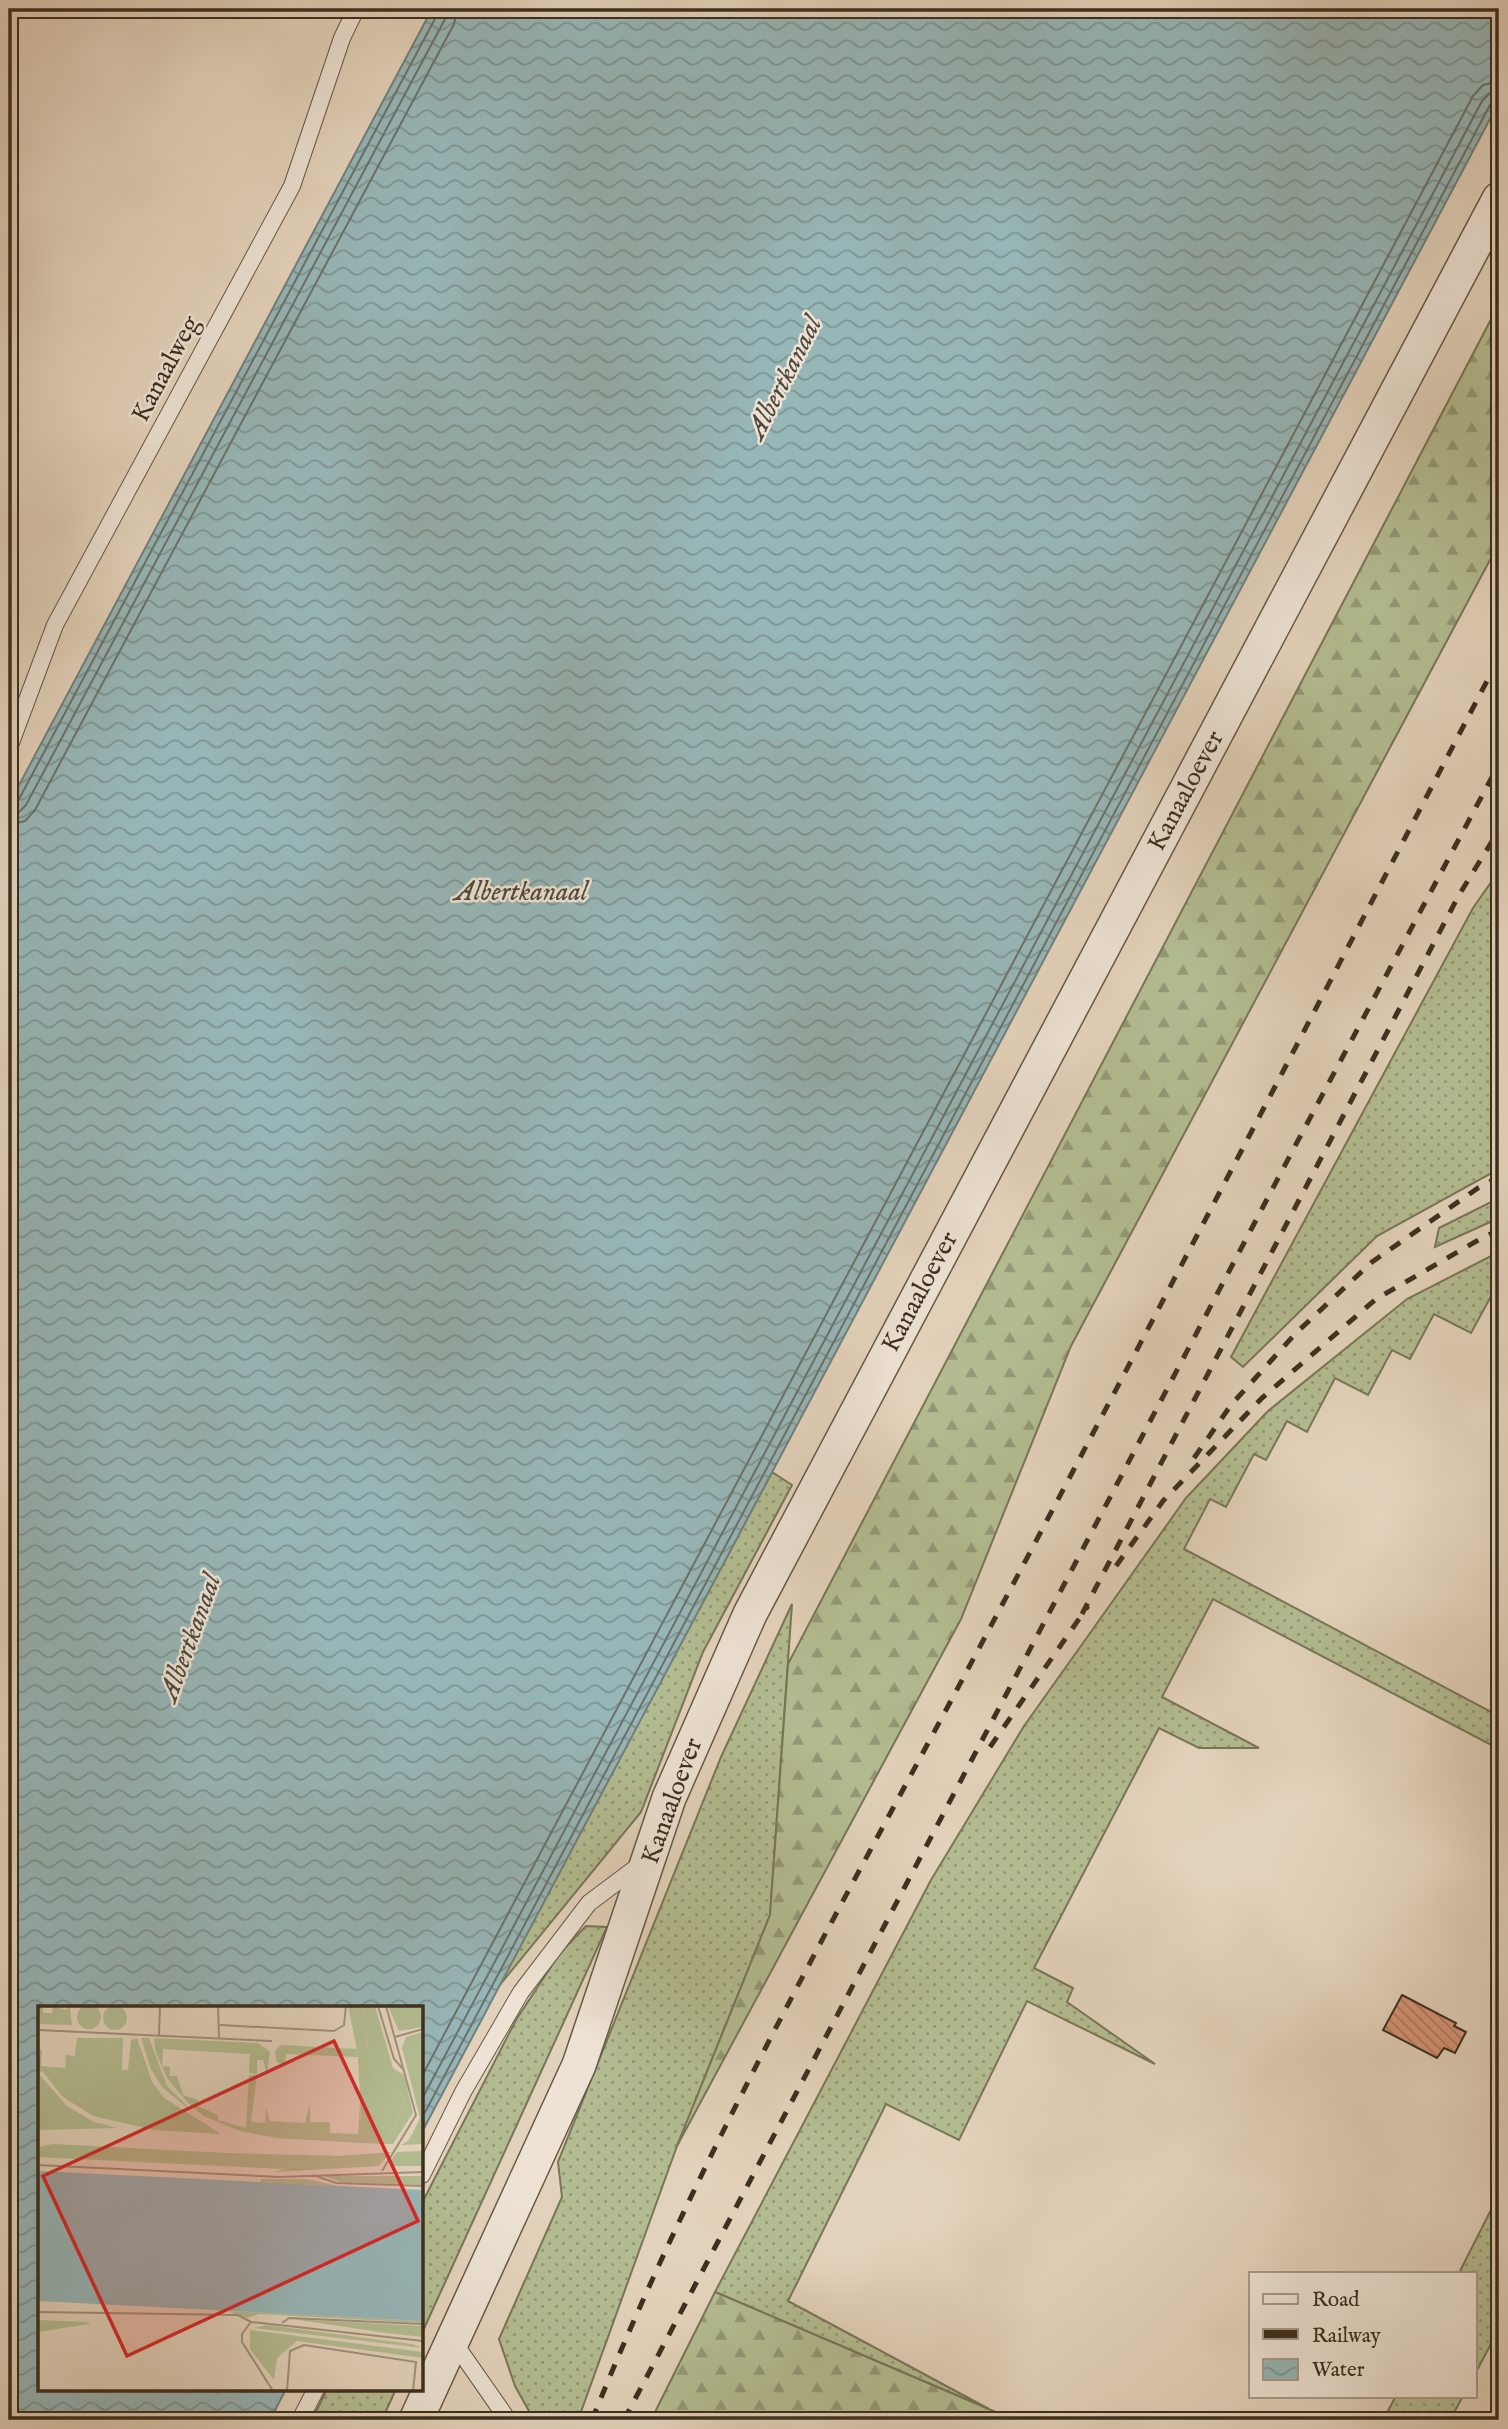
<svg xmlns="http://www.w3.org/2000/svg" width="1508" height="2429" font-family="'IM FELL English',serif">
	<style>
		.grass { fill: url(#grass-dots); stroke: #787658; stroke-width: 2 }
		.forest { fill: url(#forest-firs); stroke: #787658; stroke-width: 2 }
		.water { fill: url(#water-waves); stroke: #73807a; stroke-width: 2 }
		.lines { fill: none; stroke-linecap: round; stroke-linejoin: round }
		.shore { stroke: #6a726b; stroke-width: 2 }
		.building { fill: url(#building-back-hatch); stroke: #3d2f1f; stroke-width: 2 }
		.lane-casing { stroke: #665846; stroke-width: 18 }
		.street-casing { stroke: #665846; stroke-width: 36 }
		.lane { stroke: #ede2d3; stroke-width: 16 }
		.street { stroke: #ede2d3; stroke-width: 33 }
		.rail { stroke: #3d2f1f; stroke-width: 5; stroke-dasharray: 12 12; stroke-linecap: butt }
		.labels { text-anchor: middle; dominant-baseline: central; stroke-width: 5; stroke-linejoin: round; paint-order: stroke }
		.street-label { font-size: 26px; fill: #3d2f1f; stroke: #ede2d3 }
		.water-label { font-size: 28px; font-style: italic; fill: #4f4a3d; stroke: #ede2d3 }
		.inset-road { fill: none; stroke: #a1917d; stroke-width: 2 }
		.view { fill: #d62828; fill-opacity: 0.15; stroke: #d62828; stroke-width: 3.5 }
		.inset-edge { fill: none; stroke: #3d2f1f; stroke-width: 3.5 }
	</style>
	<defs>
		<pattern id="grass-dots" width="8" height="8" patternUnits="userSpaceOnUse" patternTransform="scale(1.75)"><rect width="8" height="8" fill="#b3bc91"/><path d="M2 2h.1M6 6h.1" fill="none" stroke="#939976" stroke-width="1.8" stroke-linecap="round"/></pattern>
		<pattern id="forest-firs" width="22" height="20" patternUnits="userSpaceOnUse" patternTransform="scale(1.75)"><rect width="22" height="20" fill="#b3bc91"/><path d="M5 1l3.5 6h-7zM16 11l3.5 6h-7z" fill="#939976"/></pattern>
		<pattern id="water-waves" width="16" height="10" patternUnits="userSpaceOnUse" patternTransform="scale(1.75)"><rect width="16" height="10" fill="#97b6b7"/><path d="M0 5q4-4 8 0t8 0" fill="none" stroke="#7c9494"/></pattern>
		<pattern id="building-back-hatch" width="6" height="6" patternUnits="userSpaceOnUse" patternTransform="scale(1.75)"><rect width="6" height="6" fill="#d69679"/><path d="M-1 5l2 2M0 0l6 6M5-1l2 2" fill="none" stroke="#af7b63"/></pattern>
	</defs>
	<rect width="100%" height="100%" fill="#e3d2bb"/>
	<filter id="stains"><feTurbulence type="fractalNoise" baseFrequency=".00286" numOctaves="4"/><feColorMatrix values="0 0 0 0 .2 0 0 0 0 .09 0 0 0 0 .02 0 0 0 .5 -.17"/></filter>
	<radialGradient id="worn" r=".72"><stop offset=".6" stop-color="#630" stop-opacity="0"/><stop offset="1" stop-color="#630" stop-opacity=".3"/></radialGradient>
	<g class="grass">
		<polygon points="1499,871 1499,1169 1377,1236 1243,1367 1231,1357 1473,908"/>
		<polygon points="1499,1198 1499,1218 1435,1247 1439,1228"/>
		<polygon points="1499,1252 1499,1291 1495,1289 1471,1333 1434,1314 1410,1359 1392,1350 1368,1395 1335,1378 1307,1432 1287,1421 1266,1460 1254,1454 1226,1507 1210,1499 1184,1549 1499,1716 1499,1749 1213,1599 1162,1697 1259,1748 1199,1748 1159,1728 1034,1968 1073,1988 1067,2002 1155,2064 1027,2001 959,2140 886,2104 788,2301 989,2409 715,2292 931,1880 1024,1726 1186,1498 1268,1411 1407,1299"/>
		<polygon points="772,1472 792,1485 703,1652 641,1812 499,1986"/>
		<polygon points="792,1604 770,1915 677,2146 578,2420 534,2420 515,2386 499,2339 562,2197 558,2162 721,1757"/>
		<polygon points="586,1926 607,1927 422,2333 422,2203 516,2020 560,1953"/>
		<polygon points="1499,2194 1499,2329 1475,2374 1475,2273 1459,2273"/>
		<polygon points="327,2389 396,2389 382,2420 312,2420"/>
		<polygon points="1396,2396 1463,2396 1450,2420 1383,2420"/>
	</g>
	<g class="forest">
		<polygon points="1499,304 1499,543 1071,1346 961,1619 677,2146 770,1915 788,1664"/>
		<polygon points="715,2292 1005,2416 1017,2420 651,2420"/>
	</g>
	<polygon class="water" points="432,9 1499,9 1499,102 422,2132 422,2007 40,2007 40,2389 286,2389 270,2420 9,2420 9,804"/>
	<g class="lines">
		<g class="shore">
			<polyline points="9,805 14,805 18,801 437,15 438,9"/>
			<polyline points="9,814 18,813 26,805 445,19 447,9"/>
			<polyline points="9,825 25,821 35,810 454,24 457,9"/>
			<polyline points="422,2076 1473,96 1483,85 1499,81"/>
			<polyline points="422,2099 1482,101 1490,93 1499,92"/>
			<polyline points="422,2118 1490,105 1494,101 1499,101"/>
		</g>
	</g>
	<polygon class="building" points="1402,1995 1456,2023 1454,2026 1466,2032 1455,2053 1444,2048 1437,2058 1383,2030"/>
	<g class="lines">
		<g class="lane-casing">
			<g id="lane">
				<polyline points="9,748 55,625 292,186 342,38 356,9"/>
				<polyline points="422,2175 463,2092 521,1992 589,1903 641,1864"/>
				<polyline points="453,2341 508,2420"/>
				<polyline points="300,2420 316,2389"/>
			</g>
		</g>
		<g class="street-casing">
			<polyline id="street" points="416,2420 579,2065 669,1798 750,1614 1499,199"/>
		</g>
		<use href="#lane" class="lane"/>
		<use href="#street" class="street"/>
		<g class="rail">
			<polyline points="1194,1458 1231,1405 1296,1333 1372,1262 1478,1188 1499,1177"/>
			<polyline points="1116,1566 1163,1501 1262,1398 1376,1299 1482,1238 1499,1230"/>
			<polyline points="1082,1614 1459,895 1499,830"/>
			<polyline points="990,1747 1088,1606"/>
			<path d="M592,2420C701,2149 848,1895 985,1637C1158,1312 1328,985 1499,658"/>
			<polyline points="624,2420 1294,1148 1499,764"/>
		</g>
	</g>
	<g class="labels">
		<g class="street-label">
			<text transform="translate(166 369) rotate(-62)">Kanaalweg</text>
			<text transform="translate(1186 791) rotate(-62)">Kanaaloever</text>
			<text transform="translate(920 1292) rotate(-62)">Kanaaloever</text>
			<text transform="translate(672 1801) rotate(-70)">Kanaaloever</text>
		</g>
		<g class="water-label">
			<text transform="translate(785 378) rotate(-63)">Albertkanaal</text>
			<text x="521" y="892">Albertkanaal</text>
			<text transform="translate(191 1638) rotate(-70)">Albertkanaal</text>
		</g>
	</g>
	<g transform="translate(38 2006)">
		<rect width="385" height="385" fill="#e3d2bb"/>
		<path d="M39 11a12 12 0 1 1 24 0a12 12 0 1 1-24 0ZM65 12a12 12 0 1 1 24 0a12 12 0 1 1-24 0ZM0,0H5V7H14L15,0L28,4L32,0L34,19L1,18ZM326,0H337L355,62L366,69L375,107L355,138H349L368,92L332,66ZM350,0H385V21L361,25ZM385,26V138L363,139L371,134L382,112L364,42L368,31ZM39,32H85L84,64H90L93,34L99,32L114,76L126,92L183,128L116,124L55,110L25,91L4,65L1,68L29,100L56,116L80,122L0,124V44L4,43L3,60L27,62L28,49L37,50ZM103,32H111L129,80L158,109L124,81L113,63ZM116,32L220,37L232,46L229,68L225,54H219V68L211,67L212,48L125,43L124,60L132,61V70H139L145,89L160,94V100L180,109V114L208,122L211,69H219L213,116L227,117L228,102L232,115L267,117L272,97V116H292V127L320,128L322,98L324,137L239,132L202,125L166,110L152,99L129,72L119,49L117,42ZM243,39L319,43L320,51L248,48L247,58L239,57L237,45ZM385,145V160H355L353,154L359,146ZM353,146L341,160L237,166L275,152ZM286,170H385V179L302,176ZM223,173H270L299,180L222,176ZM190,305L385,315V317L221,308L209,312ZM254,313L385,320V331L348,327ZM0,314L51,316V318L0,326ZM229,319L374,338L385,342L215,322ZM212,324L385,346V352L259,335L239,352L236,374L212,343Z" fill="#b3bc91"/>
		<path d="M310,0H326L332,66L368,92L349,138L324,137L320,49ZM15,138L190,147L308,150L275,152L244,163L0,151V141Z" fill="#b3bc91"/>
		<path d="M0,165L385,184V315L0,295Z" fill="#97b6b7"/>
		<path class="inset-road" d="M180,0L181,32M340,0L356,53L365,63M182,19L296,25L306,19L308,0M0,24L234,35M121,29L122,0M357,31L385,23M0,159L241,171L385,166M344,165L378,109L348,0M275,169L298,177L385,180M0,306L200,309L213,316L385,335M213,316L204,328V336L235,385M244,317L251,312L385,318M249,385L252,345L266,339L378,356L375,385"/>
		<path class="view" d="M296,35L380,215L89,350L5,170Z"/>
		<rect width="385" height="385" class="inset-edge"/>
	</g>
	<rect width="1508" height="2429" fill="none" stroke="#e3d2bb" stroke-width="35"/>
	<rect x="10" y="10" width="1487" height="2408" fill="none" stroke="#3d2f1f" stroke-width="3.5"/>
	<rect x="18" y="18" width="1473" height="2394" fill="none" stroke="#3d2f1f" stroke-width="2"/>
	<rect x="1249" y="2272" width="228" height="126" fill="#ede2d3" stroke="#a79a8b" stroke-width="2"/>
	<rect x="1263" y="2294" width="35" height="10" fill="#ede2d3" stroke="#a79a8b" stroke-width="2"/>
	<text x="1312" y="2306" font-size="21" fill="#3d2f1f">Road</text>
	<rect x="1263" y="2329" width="35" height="10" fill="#3d2f1f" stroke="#a79a8b" stroke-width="2"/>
	<text x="1312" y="2342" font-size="21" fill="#3d2f1f">Railway</text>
	<rect x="1263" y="2359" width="35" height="21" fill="url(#water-waves)" stroke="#a79a8b" stroke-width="2"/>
	<text x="1312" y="2376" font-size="21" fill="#3d2f1f">Water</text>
	<rect width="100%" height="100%" filter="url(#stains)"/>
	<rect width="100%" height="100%" fill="url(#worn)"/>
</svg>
